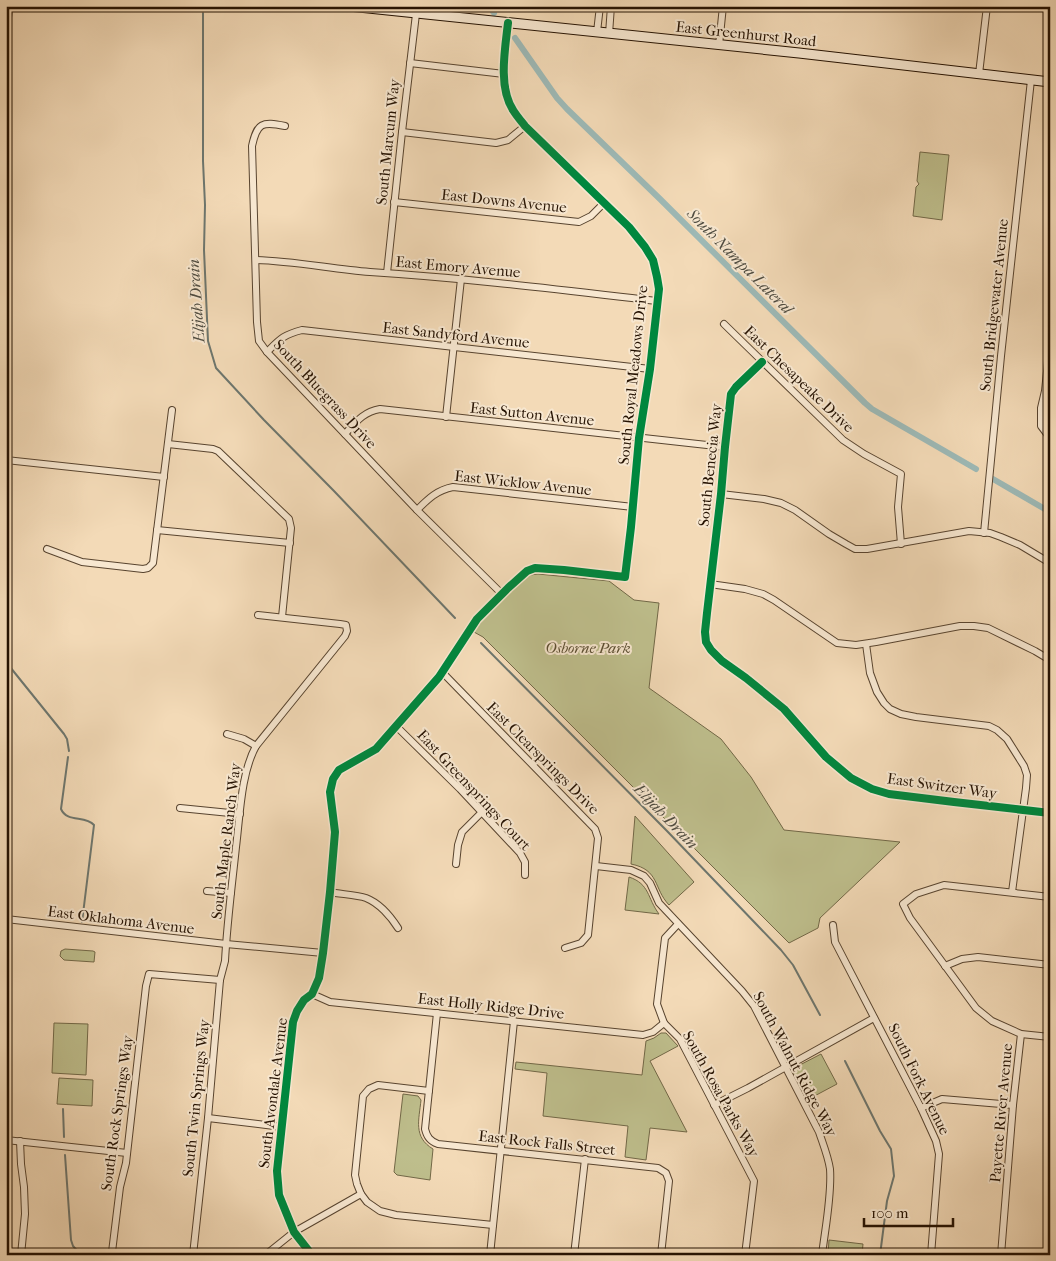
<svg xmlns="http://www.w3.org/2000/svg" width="1056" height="1261" font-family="'IM FELL French Canon',serif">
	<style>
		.green { fill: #bebe8c; stroke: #726847 }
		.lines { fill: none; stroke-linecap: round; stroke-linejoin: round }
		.stream { stroke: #6d766e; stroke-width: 2 }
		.canal { stroke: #9db9b6; stroke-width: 6 }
		.street-casing { stroke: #58442f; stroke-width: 8 }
		.secondary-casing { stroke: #251202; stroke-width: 11 }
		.street { stroke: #f7e7d0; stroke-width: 6 }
		.secondary { stroke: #f7e7d0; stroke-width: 9 }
		.cycleway-casing { stroke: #f7e7d0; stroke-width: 11 }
		.cycleway { stroke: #00873e; stroke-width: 8 }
		.labels { text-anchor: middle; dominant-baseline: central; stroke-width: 4; stroke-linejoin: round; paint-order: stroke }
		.street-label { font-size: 15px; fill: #251202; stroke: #f7e7d0 }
		.park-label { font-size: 15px; font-style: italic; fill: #5b4e32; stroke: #f7e7d0 }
		.water-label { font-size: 16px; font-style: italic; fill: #4f4c41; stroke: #f7e7d0 }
	</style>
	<rect width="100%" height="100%" fill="#f3dab7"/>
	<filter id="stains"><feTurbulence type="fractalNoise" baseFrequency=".004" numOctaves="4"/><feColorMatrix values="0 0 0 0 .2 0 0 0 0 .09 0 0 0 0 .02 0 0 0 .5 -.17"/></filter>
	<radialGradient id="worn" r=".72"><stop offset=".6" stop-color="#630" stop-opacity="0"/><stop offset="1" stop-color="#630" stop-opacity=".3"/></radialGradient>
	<g class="green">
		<polygon points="920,152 949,155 942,220 913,216 916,187 919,184 917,181"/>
		<polygon points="538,574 609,581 634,600 659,603 649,688 721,739 751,777 784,830 900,842 820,918 818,928 789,943 483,637 474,632 485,616 523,579 530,575"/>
		<path d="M635,816L694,882L669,905C653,888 660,870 631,864Z"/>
		<path d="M629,877C650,884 647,898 659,914L625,910Z"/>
		<polygon points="65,949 93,951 95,952 94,962 64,960 60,956 61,951"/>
		<polygon points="54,1023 88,1024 86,1075 52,1073"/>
		<polygon points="661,1033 666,1033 678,1046 650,1061 687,1132 650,1128 646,1160 625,1157 628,1126 543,1116 547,1073 515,1069 516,1062 642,1075 646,1041 654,1038"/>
		<polygon points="821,1054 837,1084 807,1100 793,1073 794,1068"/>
		<polygon points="59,1078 93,1080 92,1106 57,1104"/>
		<path d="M403,1094L418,1096L421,1100C419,1120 413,1137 433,1149L430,1180L397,1175L394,1172Z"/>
		<polygon points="829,1240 863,1244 862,1255 828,1255"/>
	</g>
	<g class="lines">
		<g class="stream">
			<polyline points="203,7 203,161 205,205 204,250 208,341 216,368 264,420 334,491 455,618"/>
			<polyline points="481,643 667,831 781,950 793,965 820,1015"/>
			<polyline points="6,662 64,734 67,739 69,751"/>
			<path d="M68,757L61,809C67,823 85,815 94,825L82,922"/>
			<polyline points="845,1061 880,1131 891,1149 894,1176 887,1201 880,1255"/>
			<polyline points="63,1109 64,1137"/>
			<polyline points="65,1155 71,1240 73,1246 81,1255"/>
		</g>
		<g class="canal">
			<polyline points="489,6 494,13"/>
			<polyline points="515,38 557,98 567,109 660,199 865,403 872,409 976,469"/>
			<polyline points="993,479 1050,512"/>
		</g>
		<g class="street-casing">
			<g id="street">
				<polyline points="597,32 600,6"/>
				<polyline points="609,34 611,6"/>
				<polyline points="719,45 723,6"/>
				<polyline points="410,63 504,74"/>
				<polyline points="979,74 987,6"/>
				<path d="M285,126C262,121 257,123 252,146L257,322L259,341L267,352L417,510L502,594"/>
				<polyline points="402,132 496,143 508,140 525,126"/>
				<polyline points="394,202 579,222 591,216 604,203"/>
				<path d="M256,260C294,261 332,269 370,272C466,278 562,290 657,301"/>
				<polyline points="387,273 402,132 416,14"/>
				<polyline points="724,324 843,440 864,454 901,474 898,507 901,544"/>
				<polyline points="1050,342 1045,391 1041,408 1041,426 1050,438"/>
				<path d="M267,352C280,339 283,335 302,330L650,369"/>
				<polyline points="762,362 736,387 731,394 725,447 721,494 707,613 705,632 706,642 711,650 722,661 746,678 784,709 826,757 851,778 872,789 889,794 954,802 1050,813"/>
				<polyline points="446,417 461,279"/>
				<path d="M345,434C356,422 363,412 380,409L725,447"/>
				<polyline points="168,444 213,449 218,451 289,519 291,528 282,617"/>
				<polyline points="6,460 164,477"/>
				<polyline points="721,494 764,499 781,503 795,510 829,534 846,544 855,549 867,549 969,531 990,533 1001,537 1020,545 1050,563"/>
				<path d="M417,510C428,499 437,490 453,487L633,507"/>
				<polyline points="157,530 290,543"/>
				<polyline points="984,533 1001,356 1031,80"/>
				<polyline points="47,549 82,562 143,569 148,568 153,563 172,410"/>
				<polyline points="710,584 745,589 763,594 774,600 837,643 856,645 876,642 960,626 974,626 988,628 1035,651 1050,660"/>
				<polyline points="866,644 870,673 877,692 884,703 890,709 901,714 916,717 989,726 997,730 1007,739 1024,766 1027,775 1026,788 1012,892"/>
				<polyline points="442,672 595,829 598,838 588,935 581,943 565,948"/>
				<polyline points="396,726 460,789 520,853 525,862 525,875"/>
				<polyline points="227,734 244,739 256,746"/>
				<polyline points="180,808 240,814"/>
				<polyline points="456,864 458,845 462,832 482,812"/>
				<path d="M596,866L631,870L644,876L650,883L659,903L742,991L754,1006L819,1132C823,1144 828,1156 830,1169C832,1195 825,1229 822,1255"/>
				<polyline points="207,891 231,893"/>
				<path d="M330,892C339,894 357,895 366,898C379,903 391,917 398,928"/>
				<polyline points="1050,897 944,885 916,894 903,904 910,918 976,1008 992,1021 1021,1034 1050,1037"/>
				<polyline points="6,919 226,944 323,953"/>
				<polyline points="678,924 665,938 657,1004 664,1023 680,1039 754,1181 745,1255"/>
				<polyline points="833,925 835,942 921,1108 936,1141 939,1154 931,1255"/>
				<polyline points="945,966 962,959 978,957 1050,965"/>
				<polyline points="312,994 330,1002 643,1035 653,1032 664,1023"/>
				<path d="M437,1013L425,1129C427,1137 430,1141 438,1144L658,1168L666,1173L669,1181L661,1255"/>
				<polyline points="429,1091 378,1085 369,1089 363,1096 355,1175 357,1184 361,1194 367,1202 380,1211 396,1215 493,1225"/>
				<polyline points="714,1105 748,1088 874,1018"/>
				<polyline points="921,1108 942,1099 1013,1105"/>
				<polyline points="208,1118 282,1127"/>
				<polyline points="6,1140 127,1153"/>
				<polyline points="20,1141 21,1164 24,1187 25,1214 21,1255"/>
				<polyline points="746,1253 758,1255"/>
				<polyline points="114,1255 112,1252 120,1187 126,1163 146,986 149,974 220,980"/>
				<path d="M193,1255L208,1118L220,980L225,961C227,923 232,885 236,847C240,815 241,773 256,746L345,636L347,631L346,625L340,624L258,615"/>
				<polyline points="269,1255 269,1252 294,1232 361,1194"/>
				<path d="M312,1255L294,1232L279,1195L277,1171L293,1022L297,1011L304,1000L312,994L319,978L323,953L330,892L335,832L330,792L333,779L339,770L376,749L439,677L477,619L508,588L527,571L535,568L564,570L625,577L631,527L639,438L650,369L659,289L657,277L653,260L645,247L629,227L525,126C521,121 516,115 513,110C498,87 505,49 508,23"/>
				<polyline points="490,1255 514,1021"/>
				<polyline points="574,1255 585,1159"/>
				<polyline points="1001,1255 1013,1105 1021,1034"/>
			</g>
		</g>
		<g class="secondary-casing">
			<g id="secondary">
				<polyline points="349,6 799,53 1050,82"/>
				<polyline points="6,21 8,6"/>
			</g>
		</g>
		<use href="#street" class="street"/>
		<use href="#secondary" class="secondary"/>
		<g class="cycleway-casing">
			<g id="cycleway">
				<polyline points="762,362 736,387 731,394 725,447 721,494 707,613 705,632 706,642 711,650 722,661 746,678 784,709 826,757 851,778 872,789 889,794 954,802 1050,813"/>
				<path d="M312,1255L294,1232L279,1195L277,1171L293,1022L297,1011L304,1000L312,994L319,978L323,953L330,892L335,832L330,792L333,779L339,770L376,749L439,677L477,619L508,588L527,571L535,568L564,570L625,577L631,527L639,438L650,369L659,289L657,277L653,260L645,247L629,227L525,126C521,121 516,115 513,110C498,87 505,49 508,23"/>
			</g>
		</g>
		<use href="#cycleway" class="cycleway"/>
	</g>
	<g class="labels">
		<g class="street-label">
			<text transform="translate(746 34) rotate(6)">East Greenhurst Road</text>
			<text transform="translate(388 142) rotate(-84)">South Marcum Way</text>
			<text transform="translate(504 201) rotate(6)">East Downs Avenue</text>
			<text transform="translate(458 267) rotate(5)">East Emory Avenue</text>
			<text transform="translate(994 305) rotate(-84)">South Bridgewater Avenue</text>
			<text transform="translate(456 335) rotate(6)">East Sandyford Avenue</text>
			<text transform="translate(633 375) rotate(-84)">South Royal Meadows Drive</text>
			<text transform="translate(799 379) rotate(44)">East Chesapeake Drive</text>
			<text transform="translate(325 394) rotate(47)">South Bluegrass Drive</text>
			<text transform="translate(532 414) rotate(6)">East Sutton Avenue</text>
			<text transform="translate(710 465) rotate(-84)">South Benecia Way</text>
			<text transform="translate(523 483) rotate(6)">East Wicklow Avenue</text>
			<text transform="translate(543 758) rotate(45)">East Clearsprings Drive</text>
			<text transform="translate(942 786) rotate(8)">East Switzer Way</text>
			<text transform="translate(474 790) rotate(47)">East Greensprings Court</text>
			<text transform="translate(226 841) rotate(-83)">South Maple Ranch Way</text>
			<text transform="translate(121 920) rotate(7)">East Oklahoma Avenue</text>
			<text transform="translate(491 1006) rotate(6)">East Holly Ridge Drive</text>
			<text transform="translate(795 1064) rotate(62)">South Walnut Ridge Way</text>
			<text transform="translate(919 1079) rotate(64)">South Fork Avenue</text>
			<text transform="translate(273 1093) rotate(-83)">South Avondale Avenue</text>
			<text transform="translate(721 1094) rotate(61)">South Rosa Parks Way</text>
			<text transform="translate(196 1098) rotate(-84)">South Twin Springs Way</text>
			<text transform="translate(117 1113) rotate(-82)">South Rock Springs Way</text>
			<text transform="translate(1001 1113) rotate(-85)">Payette River Avenue</text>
			<text transform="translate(547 1143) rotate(6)">East Rock Falls Street</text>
		</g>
		<g class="park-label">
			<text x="588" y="648">Osborne Park</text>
		</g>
		<g class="water-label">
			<text transform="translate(740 261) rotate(45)">South Nampa Lateral</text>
			<text transform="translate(196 301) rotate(-94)">Elijah Drain</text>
			<text transform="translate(666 816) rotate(46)">Elijah Drain</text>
		</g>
	</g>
	<rect width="1056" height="1261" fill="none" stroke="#f3dab7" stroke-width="25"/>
	<rect x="8" y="8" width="1041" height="1246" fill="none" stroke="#251202" stroke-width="2.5"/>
	<rect x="12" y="12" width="1031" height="1236" fill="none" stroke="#251202"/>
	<path d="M864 1218v8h89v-8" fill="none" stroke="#251202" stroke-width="2.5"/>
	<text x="871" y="1218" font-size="15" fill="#251202" stroke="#f7e7d0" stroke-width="4" paint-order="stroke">100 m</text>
	<rect width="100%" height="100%" filter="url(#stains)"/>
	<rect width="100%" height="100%" fill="url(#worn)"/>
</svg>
